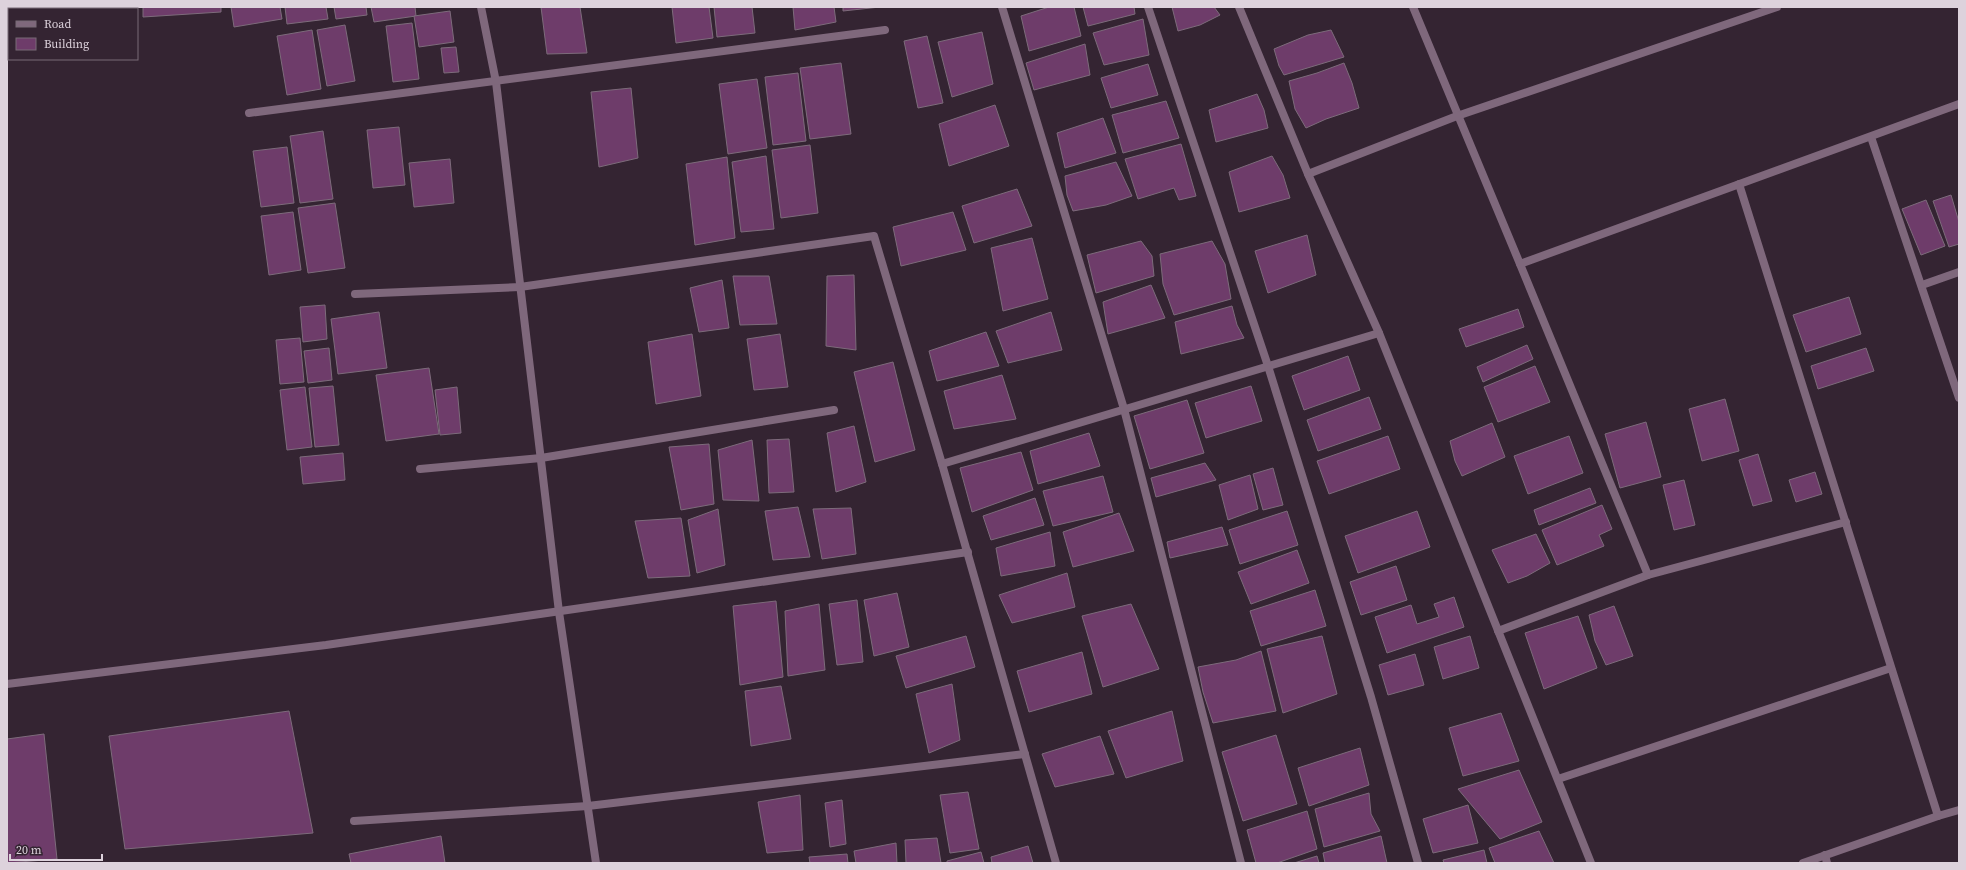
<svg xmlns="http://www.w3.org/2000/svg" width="1966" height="870" font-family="'Source Serif 4',serif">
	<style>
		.building { fill: #6e3c6a; stroke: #7d6b7b }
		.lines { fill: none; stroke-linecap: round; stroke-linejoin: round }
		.minor { stroke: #7f687c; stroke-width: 8 }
	</style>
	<rect width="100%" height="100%" fill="#342432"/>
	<g class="building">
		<polygon points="143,7 221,7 221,12 143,17"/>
		<polygon points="231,7 280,7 282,19 234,27"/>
		<polygon points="285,7 326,7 328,19 287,24"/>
		<polygon points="334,7 366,7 367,15 336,19"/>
		<polygon points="371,7 415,7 416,16 374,22"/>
		<polygon points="541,7 580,7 587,53 547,54"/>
		<polygon points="672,7 709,7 713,38 676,43"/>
		<polygon points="714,7 752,7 755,33 717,37"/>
		<polygon points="793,7 834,7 836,22 795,30"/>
		<polygon points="843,7 880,7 843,11"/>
		<polygon points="1049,7 1074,7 1081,36 1029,51 1021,16"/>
		<polygon points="1083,7 1134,7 1135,14 1088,26"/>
		<polygon points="1172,7 1214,7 1220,15 1200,25 1178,31"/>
		<polygon points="450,11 454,42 419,47 414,16"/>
		<polygon points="1143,19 1149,55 1104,65 1093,33"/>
		<polygon points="412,23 419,79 393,82 386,26"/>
		<polygon points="345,25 355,81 327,86 317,30"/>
		<polygon points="312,30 321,89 287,95 277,36"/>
		<polygon points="1331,30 1344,57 1284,75 1279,66 1274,49 1308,35"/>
		<polygon points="982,32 993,84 952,97 938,42"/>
		<polygon points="927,36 943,103 918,108 904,41"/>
		<polygon points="1085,44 1090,75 1034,90 1026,63"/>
		<polygon points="456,47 459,72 444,73 441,48"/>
		<polygon points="841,63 851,134 810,139 800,68"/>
		<polygon points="1344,63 1352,83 1359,108 1326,119 1306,128 1295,109 1289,81 1317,73"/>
		<polygon points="1148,64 1158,95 1111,108 1101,78"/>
		<polygon points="798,73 806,141 773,145 765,77"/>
		<polygon points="757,79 767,148 728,154 719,84"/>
		<polygon points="631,88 638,158 599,167 591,92"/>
		<polygon points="1257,94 1264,110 1268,128 1216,142 1209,110"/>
		<polygon points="1166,101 1179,138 1123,153 1112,115"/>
		<polygon points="995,105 1009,146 949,166 939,124"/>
		<polygon points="1103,118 1116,153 1065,168 1057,133"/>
		<polygon points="399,127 405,185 373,188 367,130"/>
		<polygon points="323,131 333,199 300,203 290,136"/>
		<polygon points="1181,144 1196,196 1179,200 1174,188 1138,199 1125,159"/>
		<polygon points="810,145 818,213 781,218 772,150"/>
		<polygon points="287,147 294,203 261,207 253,151"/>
		<polygon points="766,156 774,229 741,232 732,162"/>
		<polygon points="1272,156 1283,175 1290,198 1239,212 1229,172"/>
		<polygon points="727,157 735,238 695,245 686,164"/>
		<polygon points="450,159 454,203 414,207 409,163"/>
		<polygon points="1116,162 1132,196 1106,205 1073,211 1067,195 1065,176"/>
		<polygon points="1017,189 1032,226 974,243 962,206"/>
		<polygon points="1951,195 1959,222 1959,244 1949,247 1933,201"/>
		<polygon points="1926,200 1945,246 1921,255 1902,209"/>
		<polygon points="335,203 345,268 308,273 298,208"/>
		<polygon points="293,212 301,270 269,275 261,216"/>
		<polygon points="953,212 966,250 901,266 893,227"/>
		<polygon points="1307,235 1316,275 1268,293 1255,251"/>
		<polygon points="1032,238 1048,299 1003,311 991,248"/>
		<polygon points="1141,241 1152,256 1154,276 1096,293 1087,255"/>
		<polygon points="1212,241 1225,264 1231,299 1174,315 1163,284 1160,254"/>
		<polygon points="854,275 856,350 826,346 827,276"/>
		<polygon points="733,276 769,276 777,324 740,325"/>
		<polygon points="722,280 729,328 699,332 690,288"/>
		<polygon points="1151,285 1165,318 1108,334 1103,302"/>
		<polygon points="1849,297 1861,334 1806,352 1793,315"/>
		<polygon points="325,305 327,339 303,342 300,307"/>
		<polygon points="1232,306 1237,325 1244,338 1181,354 1175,322"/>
		<polygon points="1518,309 1524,327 1466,347 1459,329"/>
		<polygon points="379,312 387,368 338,374 331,319"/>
		<polygon points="1051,312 1062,350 1008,363 996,331"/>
		<polygon points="986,332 999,366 937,381 929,351"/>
		<polygon points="692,334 701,396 656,404 648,342"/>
		<polygon points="780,334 788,387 754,390 747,339"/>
		<polygon points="300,338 304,382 280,384 276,340"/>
		<polygon points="1527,345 1533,359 1483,382 1477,367"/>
		<polygon points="329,348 332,380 308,383 304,351"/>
		<polygon points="1866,348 1874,371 1818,389 1811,366"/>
		<polygon points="1348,356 1360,390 1304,410 1292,376"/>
		<polygon points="893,362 915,450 875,462 854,372"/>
		<polygon points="1535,366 1550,402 1498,422 1484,387"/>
		<polygon points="429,368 439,434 386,441 376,375"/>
		<polygon points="1002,375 1016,419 954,429 944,391"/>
		<polygon points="333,386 339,445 315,447 309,388"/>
		<polygon points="1251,386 1262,421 1206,438 1195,403"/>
		<polygon points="305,387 312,447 287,450 280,390"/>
		<polygon points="457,387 461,433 440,435 435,390"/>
		<polygon points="1369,397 1381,429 1318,451 1307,420"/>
		<polygon points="1725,399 1739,451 1702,461 1689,409"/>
		<polygon points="1187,400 1204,453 1150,469 1134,416"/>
		<polygon points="1646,422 1661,477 1620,488 1605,434"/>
		<polygon points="1492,423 1505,457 1462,476 1455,461 1450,441"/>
		<polygon points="854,426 866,482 836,492 827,433"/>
		<polygon points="1089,433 1100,466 1038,484 1030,451"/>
		<polygon points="1388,436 1400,469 1329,494 1317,461"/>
		<polygon points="1569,436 1583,473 1528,494 1514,456"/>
		<polygon points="789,439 794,492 769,493 767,440"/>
		<polygon points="752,440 759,501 723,500 718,450"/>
		<polygon points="709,444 714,504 681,510 669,447"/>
		<polygon points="1021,452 1033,490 972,512 960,468"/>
		<polygon points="343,453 345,480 303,484 300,457"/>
		<polygon points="1758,454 1772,501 1753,506 1739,460"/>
		<polygon points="1205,463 1216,480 1156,497 1151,478"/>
		<polygon points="1273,468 1283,505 1263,510 1253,474"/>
		<polygon points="1815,472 1822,494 1796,502 1789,480"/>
		<polygon points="1250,475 1258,509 1228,520 1219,485"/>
		<polygon points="1103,476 1113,512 1053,526 1043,491"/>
		<polygon points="1684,480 1695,525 1674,530 1663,485"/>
		<polygon points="1590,488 1596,503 1539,525 1534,510"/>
		<polygon points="1035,498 1044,525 991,540 983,516"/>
		<polygon points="1602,505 1612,529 1599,535 1604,546 1557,565 1542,530"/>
		<polygon points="798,507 810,557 773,560 765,511"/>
		<polygon points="851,508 856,554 822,559 813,509"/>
		<polygon points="718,509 725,565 697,573 688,520"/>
		<polygon points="1287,511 1298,545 1240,564 1229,530"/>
		<polygon points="1417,511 1430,547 1358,573 1345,536"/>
		<polygon points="1119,513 1134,551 1073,567 1063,532"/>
		<polygon points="681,518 690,576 648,578 635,521"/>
		<polygon points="1222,527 1228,545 1170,558 1167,542"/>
		<polygon points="1050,532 1055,566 1001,576 996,548"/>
		<polygon points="1536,534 1550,563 1527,576 1508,583 1492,550"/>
		<polygon points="1297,550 1309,583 1251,604 1238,572"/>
		<polygon points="1396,566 1407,600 1361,615 1350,582"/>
		<polygon points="1067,573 1075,607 1012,623 999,595"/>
		<polygon points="1315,590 1326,626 1261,646 1250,611"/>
		<polygon points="897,593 909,647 874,656 864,600"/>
		<polygon points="1454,597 1464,627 1387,653 1375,617 1411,605 1417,624 1439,617 1434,604"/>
		<polygon points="857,600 863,662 837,665 829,604"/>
		<polygon points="776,601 783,677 740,685 733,606"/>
		<polygon points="819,604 825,670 788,676 785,611"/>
		<polygon points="1131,604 1159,669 1103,687 1082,616"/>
		<polygon points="1614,606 1633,656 1606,665 1595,641 1589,615"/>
		<polygon points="1578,616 1597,668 1544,689 1525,633"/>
		<polygon points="966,636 975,667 906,688 896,656"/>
		<polygon points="1322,636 1337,694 1283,713 1267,649"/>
		<polygon points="1470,636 1479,668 1443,679 1434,647"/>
		<polygon points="1261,651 1276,711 1213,723 1203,692 1198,667 1236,660"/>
		<polygon points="1082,652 1092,694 1029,712 1017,671"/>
		<polygon points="1415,654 1424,685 1388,695 1379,665"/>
		<polygon points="952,684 960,740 929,753 916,694"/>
		<polygon points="781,686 791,739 751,746 745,691"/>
		<polygon points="289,711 313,833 125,849 109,736"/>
		<polygon points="1172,711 1183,761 1126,778 1108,731"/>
		<polygon points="1501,713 1519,761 1463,776 1449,728"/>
		<polygon points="44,734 57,859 7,863 7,739"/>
		<polygon points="1276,735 1297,804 1243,821 1222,752"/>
		<polygon points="1100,736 1114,774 1055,787 1042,754"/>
		<polygon points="1360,748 1369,785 1309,806 1298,768"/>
		<polygon points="1519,770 1542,822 1500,839 1458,789"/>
		<polygon points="968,792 979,849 950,853 940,795"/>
		<polygon points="1369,793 1371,814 1380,831 1324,847 1315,809"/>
		<polygon points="800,795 803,850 767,853 758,802"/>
		<polygon points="842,800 846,844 830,847 825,803"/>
		<polygon points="1468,805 1478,843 1433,853 1423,819"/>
		<polygon points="1307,811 1317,849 1277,863 1256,863 1247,830"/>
		<polygon points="1539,831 1554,863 1495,863 1489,848"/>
		<polygon points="441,836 445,863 351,863 349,854"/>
		<polygon points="1381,836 1387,863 1325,863 1323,853"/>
		<polygon points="937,838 941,863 906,863 905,840"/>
		<polygon points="896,843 897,863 856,863 854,851"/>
		<polygon points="1028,846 1033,863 992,863 991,857"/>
		<polygon points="1484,850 1487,863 1444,863 1443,860"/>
		<polygon points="981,852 984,863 947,863 947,861"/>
		<polygon points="847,854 848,863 810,863 809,857"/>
		<polygon points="1317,856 1319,863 1294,863"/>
	</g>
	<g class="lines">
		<g class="minor">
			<polyline points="481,7 496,82 559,612 596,863"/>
			<polyline points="1002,7 1124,409 1241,863"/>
			<polyline points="1148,7 1268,366 1371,697 1418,863"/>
			<polyline points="1239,7 1308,174 1379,333 1591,863"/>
			<polyline points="1413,7 1520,264"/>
			<polyline points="249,113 885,30"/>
			<polyline points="1871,137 1959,398"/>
			<polyline points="1308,174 1457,116 1777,7"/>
			<polyline points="1739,184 1938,816 1959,810"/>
			<polyline points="1922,285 1959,272"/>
			<polyline points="355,294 520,287 874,236 942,464"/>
			<polyline points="420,469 541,458 834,410"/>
			<polyline points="1648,575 1846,522"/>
			<polyline points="1498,631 1648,575 1520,264 1959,104"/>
			<polyline points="7,684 326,645 968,552"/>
			<polyline points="1558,779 1891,668"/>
			<polyline points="354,821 588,806 1025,754"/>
			<polyline points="1825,855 1827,863"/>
			<polyline points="1056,863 942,464 1379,333"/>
			<polyline points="1803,863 1938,816"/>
		</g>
	</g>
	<rect width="1966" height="870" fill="none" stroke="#ddd2dc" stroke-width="16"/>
	<rect x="8" y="8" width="130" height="52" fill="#342432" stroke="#786a76"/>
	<rect x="16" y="21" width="20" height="6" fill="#7f687c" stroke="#786a76"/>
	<text x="44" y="28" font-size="12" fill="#ddd2dc">Road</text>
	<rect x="16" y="38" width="20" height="12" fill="#6e3c6a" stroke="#786a76"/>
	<text x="44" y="48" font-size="12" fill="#ddd2dc">Building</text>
	<path d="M10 854v6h92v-6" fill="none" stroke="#ddd2dc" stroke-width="2"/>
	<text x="16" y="854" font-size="12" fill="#ddd2dc" stroke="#342432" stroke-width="3" paint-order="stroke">20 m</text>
</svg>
